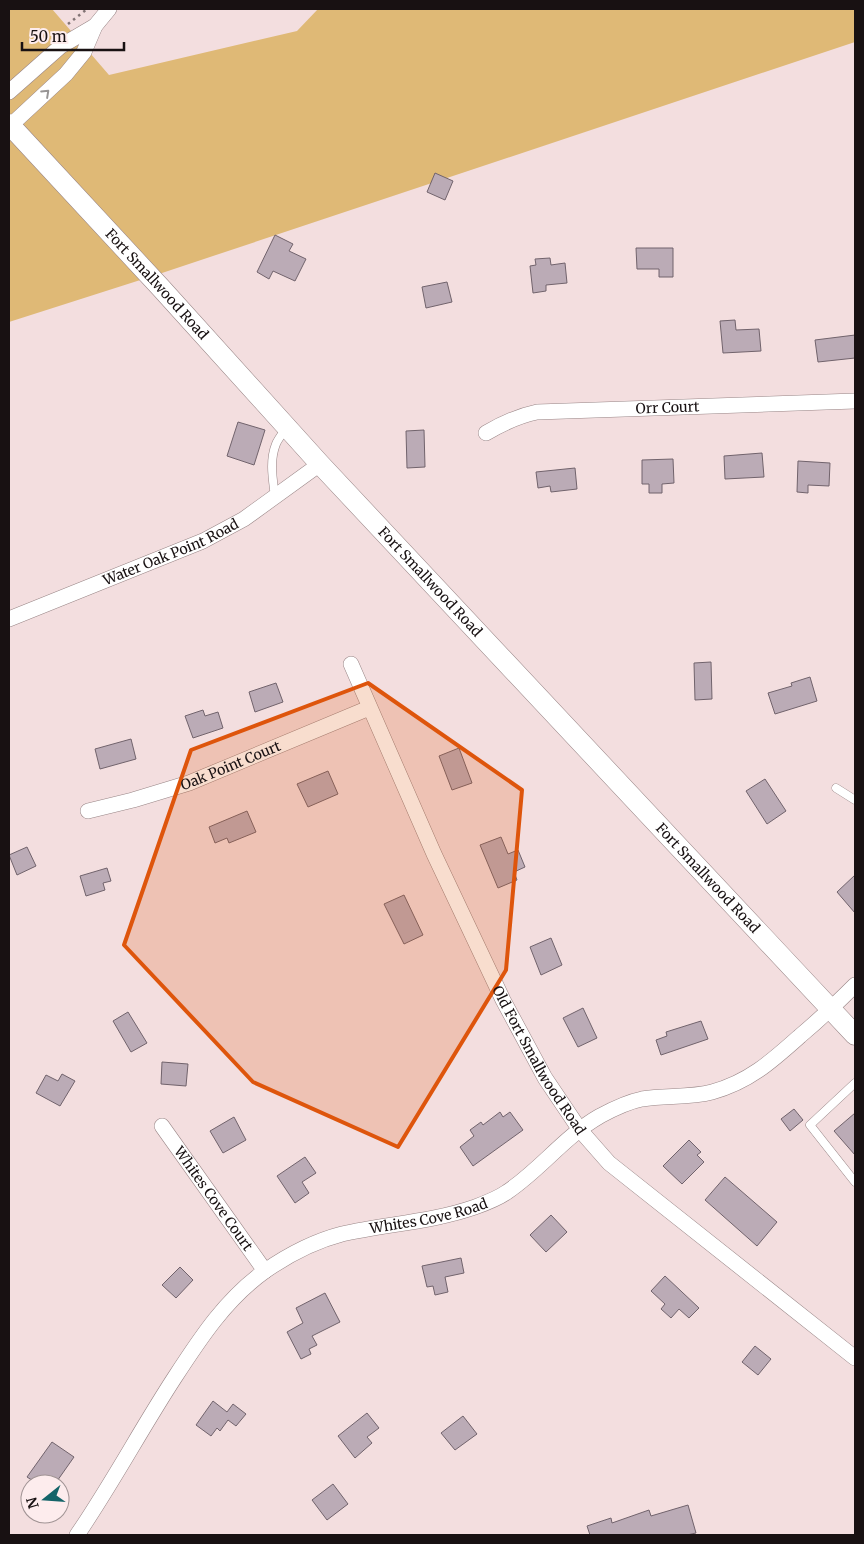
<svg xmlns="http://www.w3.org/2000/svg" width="864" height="1544" font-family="Merriweather,serif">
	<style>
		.green { fill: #dfb976 }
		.building { fill: #bbabb6; stroke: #71636c }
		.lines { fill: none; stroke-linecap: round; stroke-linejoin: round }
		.service-casing { stroke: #988586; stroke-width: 9 }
		.minor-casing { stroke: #988586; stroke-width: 16 }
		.secondary-casing { stroke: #988586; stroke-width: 21 }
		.path { stroke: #817374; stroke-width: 2.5; stroke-dasharray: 2.5 4; stroke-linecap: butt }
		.service { stroke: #fff; stroke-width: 8 }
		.minor { stroke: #fff; stroke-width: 15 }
		.secondary { stroke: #fff; stroke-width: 20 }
		.oneway { stroke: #979494 }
		.marked { fill: #de550c; fill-opacity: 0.2; stroke: #de550c; stroke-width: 4; stroke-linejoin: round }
		.labels { text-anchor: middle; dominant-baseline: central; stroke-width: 4; stroke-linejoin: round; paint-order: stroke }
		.street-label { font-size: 14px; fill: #181112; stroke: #fdeced }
	</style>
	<rect width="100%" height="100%" fill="#f3dedf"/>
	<polygon class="green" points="9,9 52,9 109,75 297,31 318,9 855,9 855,42 156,275 9,322"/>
	<g class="building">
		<polygon points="435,173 453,181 445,200 427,192"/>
		<polygon points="275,235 293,244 289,251 306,259 295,281 273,271 269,279 257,272"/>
		<polygon points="636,248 673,248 673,277 659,277 659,269 637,269"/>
		<polygon points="550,258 551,265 565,263 567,283 546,285 546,291 533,293 530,266 536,265 535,259"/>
		<polygon points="447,282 452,302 426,308 422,287"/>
		<polygon points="735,320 736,330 759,329 761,351 723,353 720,321"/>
		<polygon points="855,335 855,358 818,362 815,340"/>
		<polygon points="238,422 265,430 254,465 227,456"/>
		<polygon points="424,430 425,467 407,468 406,431"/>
		<polygon points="762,453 764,477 725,479 724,456"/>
		<polygon points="673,459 674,483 662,484 662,493 649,493 649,484 642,484 642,460"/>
		<polygon points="798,461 830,463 829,486 808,485 808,493 797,492"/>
		<polygon points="575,468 577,489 551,492 550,486 538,488 536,472"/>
		<polygon points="711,662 712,699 695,700 694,663"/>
		<polygon points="810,677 817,701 775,714 768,693 792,686 791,683"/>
		<polygon points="276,683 283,702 255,712 249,692"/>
		<polygon points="203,710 205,716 218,712 223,728 193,738 185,716"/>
		<polygon points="131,739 136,759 100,769 95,749"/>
		<polygon points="459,748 472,783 452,790 439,756"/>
		<polygon points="328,771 338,794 308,807 297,784"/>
		<polygon points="765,779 786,811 767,824 746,791"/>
		<polygon points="247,811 256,832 229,843 227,838 215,843 209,827"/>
		<polygon points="501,837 508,854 518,850 525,867 514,872 517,880 498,888 480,845"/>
		<polygon points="27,847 36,866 17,875 9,855"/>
		<polygon points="107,868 111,881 103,883 105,890 86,896 80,876"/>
		<polygon points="855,875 855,913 837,892"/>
		<polygon points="404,895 423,935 404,944 384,904"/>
		<polygon points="551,938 562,965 541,975 530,947"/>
		<polygon points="583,1008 597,1038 578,1047 563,1018"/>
		<polygon points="128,1012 147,1043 131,1052 113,1021"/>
		<polygon points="701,1021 708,1039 661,1055 656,1040 667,1036 666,1032"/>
		<polygon points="162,1062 188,1064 186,1086 161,1084"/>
		<polygon points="62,1074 75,1081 60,1106 36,1093 46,1075 58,1081"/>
		<polygon points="794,1109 803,1120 790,1131 781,1119"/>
		<polygon points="500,1112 503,1117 510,1112 523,1130 473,1166 460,1147 474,1136 470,1130 481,1122 483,1125"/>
		<polygon points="855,1113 855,1155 834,1131"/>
		<polygon points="234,1117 246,1140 223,1153 210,1131"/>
		<polygon points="689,1140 701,1152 697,1155 704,1162 682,1184 663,1166"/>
		<polygon points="305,1157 316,1173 302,1182 309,1193 295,1203 277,1176"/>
		<polygon points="725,1177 777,1222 757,1246 705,1200"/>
		<polygon points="551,1215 567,1232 546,1252 530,1235"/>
		<polygon points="461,1258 464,1273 445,1277 448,1292 435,1295 433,1286 427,1287 422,1266"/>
		<polygon points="180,1267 193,1280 176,1298 162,1285"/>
		<polygon points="665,1276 699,1308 689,1318 679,1309 671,1318 661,1309 665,1304 651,1291"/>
		<polygon points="325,1293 340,1322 312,1336 317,1345 309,1349 311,1354 301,1359 287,1332 303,1323 296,1308"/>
		<polygon points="755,1346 771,1359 758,1375 742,1362"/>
		<polygon points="213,1401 227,1412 233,1404 246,1414 236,1426 228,1420 220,1431 217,1428 211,1436 196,1425"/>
		<polygon points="367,1413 379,1428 367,1437 372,1443 355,1458 338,1436"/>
		<polygon points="463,1416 477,1434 455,1450 441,1433"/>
		<polygon points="52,1442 74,1457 55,1484 38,1484 27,1477"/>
		<polygon points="333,1484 348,1504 327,1520 312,1500"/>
		<polygon points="688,1505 696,1533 687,1535 590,1535 587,1526 611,1518 612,1523 649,1510 651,1516"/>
	</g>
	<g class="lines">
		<g class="service-casing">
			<g id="service">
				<path d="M275,497C273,480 269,461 276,444C278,439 283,433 287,427"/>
				<polyline points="836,788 855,800"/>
				<polyline points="855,1083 810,1125 855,1182"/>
			</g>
		</g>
		<g class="minor-casing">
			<g id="minor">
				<polyline points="9,92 61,46 95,26"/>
				<polyline points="10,126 66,74 84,52 95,26 109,9"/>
				<path id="s1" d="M486,433C503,423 518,416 537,412L855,401"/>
				<path id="s2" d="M9,619L203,541L244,519L320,464"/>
				<path id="s3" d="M351,664L434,854L503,1000L545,1078L580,1130L609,1163L855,1358"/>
				<path id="s4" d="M88,811L133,800L189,783L369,708"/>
				<path id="s5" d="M162,1126L265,1271"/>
				<path id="s6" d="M77,1535C112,1484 141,1429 175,1377C201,1337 226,1299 265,1271C288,1255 315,1241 342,1234C386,1224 432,1222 475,1207C486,1203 497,1199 507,1192C540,1170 565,1136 600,1116C613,1109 627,1102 642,1099C665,1095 689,1098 712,1092C749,1082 772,1061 800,1036C819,1020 837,1003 855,985"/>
			</g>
		</g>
		<g class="secondary-casing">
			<g id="secondary">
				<path id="s7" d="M9,124L161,288L320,464L855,1035"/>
			</g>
		</g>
		<polyline class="path" points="68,24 87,9"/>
		<use href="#service" class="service"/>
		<use href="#minor" class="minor"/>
		<use href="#secondary" class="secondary"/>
	</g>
	<defs><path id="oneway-chevron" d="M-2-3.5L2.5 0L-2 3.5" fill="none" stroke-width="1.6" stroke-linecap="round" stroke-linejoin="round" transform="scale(1.25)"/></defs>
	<use class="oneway" href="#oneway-chevron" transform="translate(46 93) rotate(-43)"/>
	<path class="marked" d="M368,683L522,790L506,970L398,1147L253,1082L124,945L191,750Z"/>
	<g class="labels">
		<g class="street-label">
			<text stroke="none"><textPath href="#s7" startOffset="218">Fort Smallwood Road</textPath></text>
			<text stroke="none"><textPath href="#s1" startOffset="186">Orr Court</textPath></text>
			<text stroke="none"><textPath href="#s2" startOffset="175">Water Oak Point Road</textPath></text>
			<text stroke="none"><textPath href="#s7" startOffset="622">Fort Smallwood Road</textPath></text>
			<text stroke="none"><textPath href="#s4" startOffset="150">Oak Point Court</textPath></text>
			<text stroke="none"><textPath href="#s7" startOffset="1028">Fort Smallwood Road</textPath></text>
			<text stroke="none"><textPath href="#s3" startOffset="439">Old Fort Smallwood Road</textPath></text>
			<text stroke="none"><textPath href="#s5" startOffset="89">Whites Cove Court</textPath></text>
			<text stroke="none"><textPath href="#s6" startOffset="500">Whites Cove Road</textPath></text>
		</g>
	</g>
	<rect width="864" height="1544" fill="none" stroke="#181112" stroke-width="20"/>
	<g transform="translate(45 1499) rotate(253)"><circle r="24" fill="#fdeced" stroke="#a19495"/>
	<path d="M0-4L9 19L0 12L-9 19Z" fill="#146469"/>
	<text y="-8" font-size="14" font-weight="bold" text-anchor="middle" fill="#181112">N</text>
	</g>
	<path d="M22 42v8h102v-8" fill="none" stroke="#181112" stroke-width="2.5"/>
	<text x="30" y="42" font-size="15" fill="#181112" stroke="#fdeced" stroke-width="4" paint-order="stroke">50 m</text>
</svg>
